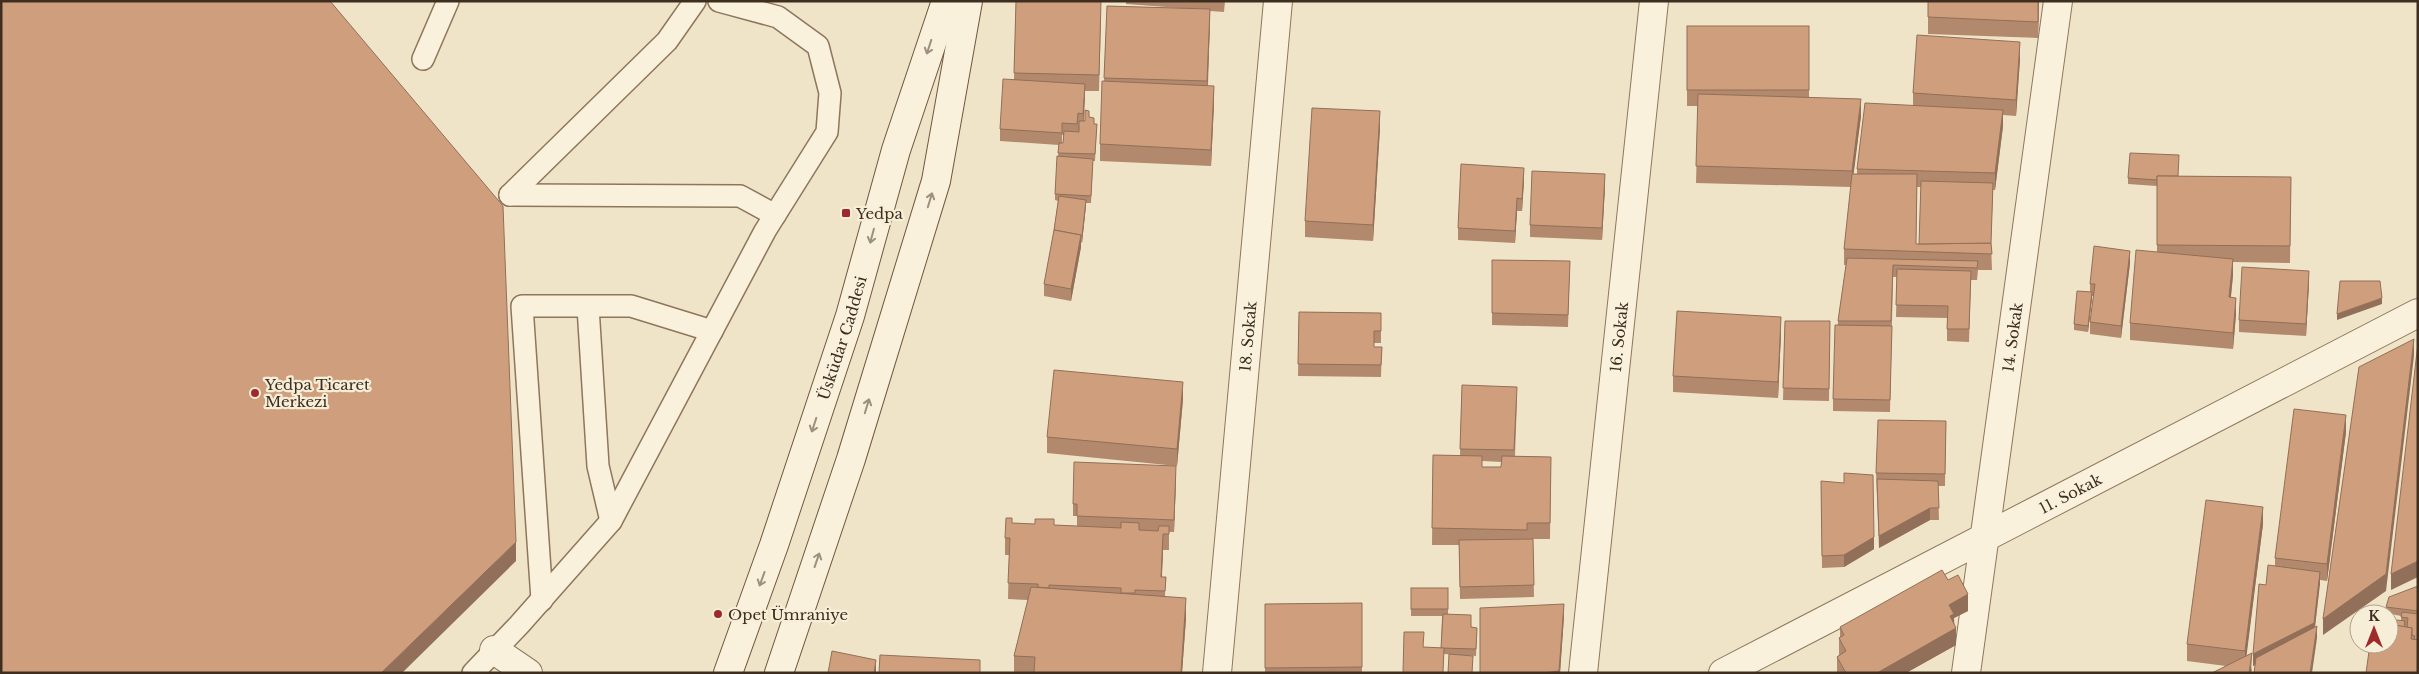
<svg xmlns="http://www.w3.org/2000/svg" width="2419" height="674" font-family="'Libre Baskerville',serif">
	<style>
		.lines { fill: none; stroke-linecap: round; stroke-linejoin: round }
		.lane-casing { stroke: #8d765c; stroke-width: 24 }
		.street-casing { stroke: #8d765c; stroke-width: 30 }
		.secondary-casing { stroke: #6f573f; stroke-width: 30 }
		.lane { stroke: #faf1dc; stroke-width: 21 }
		.street { stroke: #faf1dc; stroke-width: 28 }
		.secondary { stroke: #faf1dc; stroke-width: 28 }
		.wall { fill: #b2896c; fill-rule: evenodd }
		.shaded-wall { fill: #916f58 }
		.building { fill: #cf9f7d; stroke: #916f58 }
		.oneway { stroke: #9c907e }
		.poi-dot { fill: #9e2a2b; stroke: #f7eed8; stroke-width: 2 }
		.labels { text-anchor: middle; dominant-baseline: central; stroke-width: 4.5; stroke-linejoin: round; paint-order: stroke }
		.poi-label { font-size: 15px; fill: #3d2e20; stroke: #f7eed8; text-anchor: start }
		.street-label { font-size: 15px; fill: #3d2e20; stroke: #f7eed8 }
	</style>
	<rect width="100%" height="100%" fill="#f0e4c8"/>
	<g class="lines">
		<g class="lane-casing">
			<g id="lane">
				<polyline points="423,59 448,1"/>
				<polyline points="510,195 740,196 775,215"/>
				<polyline points="510,195 667,41 695,1"/>
				<polyline points="588,307 598,466 611,521"/>
				<polyline points="542,600 522,306 631,306 712,331"/>
				<polyline points="473,673 519,625 611,521 765,231 827,132 830,93 818,46 778,17 719,1"/>
			</g>
		</g>
		<g class="street-casing">
			<g id="street">
				<polyline points="494,650 528,673"/>
				<path id="s1" d="M1217,673L1278,1"/>
				<path id="s2" d="M1583,673L1654,1"/>
				<path id="s3" d="M1723,673L2418,313"/>
				<path id="s4" d="M1966,673L2058,1"/>
			</g>
		</g>
		<g class="secondary-casing">
			<g id="secondary">
				<path id="s5" d="M728,673L774,545L850,316L896,150L946,1"/>
				<polyline points="779,673 851,459 936,181 968,1"/>
			</g>
		</g>
		<use href="#lane" class="lane"/>
		<use href="#street" class="street"/>
		<use href="#secondary" class="secondary"/>
	</g>
	<g class="wall">
		<path d="M1016,1L1101,18L1099,91H1085L1084,121L1089,117L1094,124H1097L1095,161H1093L1091,203H1086L1082,243L1081,242V247L1071,301L1044,296V284L1054,230L1058,201L1055,200V194L1059,145L1000,141V129L1014,79ZM1062,135H1063V143H1062Z"/>
		<polygon points="1126,1 1225,1 1224,12 1210,11 1208,86 1214,103 1211,166 1100,161 1100,144 1104,82 1107,6 1180,8 1126,4"/>
		<polygon points="2039,1 2038,38 1928,34 1928,17"/>
		<path d="M1687,26H1809V98L1861,116L1853,174H1857V169L1913,106V93L2020,59L2016,116L2003,115V126L1995,190H1993L1991,243L1992,270H1978L1977,280H1971L1969,342L1947,341V318L1896,317L1897,277H1893L1890,412L1833,411V399L1838,321L1846,265H1844V249L1851,187L1696,183L1698,106H1687ZM1917,187H1921L1919,244H1916Z"/>
		<polygon points="1380,128 1373,241 1305,237 1305,221"/>
		<polygon points="2178,176 2291,177 2290,263 2233,262 2233,275 2231,297 2236,314 2233,349 2130,340 2130,323 2157,252 2157,186 2128,184 2128,178"/>
		<polygon points="1524,180 1522,211 1517,211 1515,243 1458,240 1458,228"/>
		<polygon points="1605,186 1602,240 1530,237 1530,225"/>
		<polygon points="1492,260 1570,261 1568,327 1492,325"/>
		<polygon points="2130,263 2121,338 2090,334 2090,322 2094,296 2092,296 2088,332 2074,330 2074,324 2090,292 2090,284"/>
		<polygon points="2309,283 2306,336 2239,332 2239,320"/>
		<polygon points="1299,312 1381,313 1381,343 1374,343 1374,347 1382,347 1381,377 1298,376"/>
		<polygon points="1785,321 1830,321 1829,401 1783,400"/>
		<polygon points="1781,333 1778,398 1673,392 1673,376"/>
		<path d="M1462,385L1517,399L1515,456L1551,457L1550,539H1533L1534,597L1460,599L1459,545H1432L1433,455L1460,456ZM1482,461L1502,462L1501,467H1482Z"/>
		<polygon points="1183,399 1177,466 1047,453 1047,437"/>
		<polygon points="1946,421 1945,486 1938,486 1939,520 1930,520 1879,548 1876,473"/>
		<polygon points="2346,432 2327,581 2320,580 2315,627 2317,638 2253,666 2266,585 2275,566 2275,558"/>
		<polygon points="1176,478 1174,532 1169,532 1169,550 1163,550 1162,577 1166,577 1165,596 1186,618 1182,673 1014,673 1014,656 1028,600 1008,599 1009,555 1005,555 1005,538 1012,523 1077,526 1077,516 1073,516 1073,504"/>
		<polygon points="1821,481 1874,549 1844,567 1822,568"/>
		<polygon points="2263,524 2246,656 2252,670 2251,673 2212,673 2226,666 2187,661 2187,644"/>
		<polygon points="1948,580 1968,611 1954,618 1956,645 1906,673 1837,673 1837,657 1839,655 1839,638 1840,637 1840,627"/>
		<polygon points="2418,586 2418,673 2401,620 2401,616 2386,613 2386,607"/>
		<polygon points="1411,588 1448,588 1448,614 1471,627 1477,628 1476,656 1444,654 1424,647 1441,648 1442,616 1411,616"/>
		<polygon points="1362,603 1362,673 1265,673 1265,604"/>
		<polygon points="1564,616 1560,673 1480,673"/>
	</g>
	<g class="shaded-wall">
		<polygon points="2038,1 2039,1 2038,38"/>
		<polygon points="1210,9 1210,26 1207,98 1207,81"/>
		<polygon points="2020,42 2020,59 2016,116 2016,100"/>
		<polygon points="1085,84 1085,96 1083,126 1083,114"/>
		<polygon points="1214,86 1214,103 1211,166 1211,150"/>
		<polygon points="1861,99 1861,116 1852,187 1852,171"/>
		<polygon points="2003,110 2003,126 1995,190 1995,173"/>
		<polygon points="1380,111 1380,128 1373,241 1373,225"/>
		<polygon points="1524,168 1524,180 1522,211 1522,199"/>
		<polygon points="1605,174 1605,186 1602,240 1602,228"/>
		<polygon points="1517,198 1517,211 1515,243 1515,231"/>
		<polygon points="1086,200 1086,206 1082,243 1082,236"/>
		<polygon points="1081,235 1081,247 1071,301 1071,289"/>
		<polygon points="2130,251 2130,263 2121,338 2121,326"/>
		<polygon points="2233,259 2233,275 2229,314 2229,297"/>
		<polygon points="2309,271 2309,283 2306,336 2306,324"/>
		<polygon points="2092,292 2092,299 2088,332 2088,326"/>
		<polygon points="2236,298 2236,314 2233,349 2233,333"/>
		<polygon points="2382,298 2382,304 2337,320 2337,314"/>
		<polygon points="1781,317 1781,333 1778,398 1778,382"/>
		<polygon points="2414,339 2414,356 2386,591 2323,635 2323,619"/>
		<polygon points="1183,382 1183,399 1177,466 1177,449"/>
		<polygon points="2346,415 2346,432 2327,581 2327,564"/>
		<polygon points="1176,466 1176,478 1174,532 1174,520"/>
		<polygon points="2263,507 2263,524 2245,668 2245,651"/>
		<polygon points="1930,508 1930,520 1879,548 1879,536"/>
		<polygon points="1163,534 1163,550 1161,593 1161,577"/>
		<polygon points="1874,537 1874,549 1844,567 1844,555"/>
		<polygon points="516,542 516,561 402,673 381,673"/>
		<polygon points="2418,561 2418,577 2391,590 2391,574"/>
		<polygon points="2320,572 2320,584 2314,635 2253,666 2253,654"/>
		<polygon points="1968,594 1968,611 1954,618 1954,629 1956,628 1956,645 1906,673 1877,673 1949,605"/>
		<polygon points="1186,598 1186,618 1182,673 1181,673"/>
		<polygon points="1564,604 1564,616 1560,673 1559,673"/>
		<polygon points="2317,626 2317,638 2312,673 2310,673"/>
		<polygon points="2252,653 2251,673 2249,673"/>
		<polygon points="876,660 876,673 874,673"/>
	</g>
	<g class="building">
		<polygon points="1,1 330,1 503,206 516,542 381,673 1,673"/>
		<polygon points="1016,1 1101,1 1099,75 1014,73"/>
		<polygon points="1928,1 2038,1 2038,22 1928,17"/>
		<polygon points="1107,6 1210,9 1207,81 1104,78"/>
		<rect x="1687" y="26" width="122" height="64"/>
		<polygon points="1917,35 2020,42 2016,100 1913,93"/>
		<polygon points="1003,79 1085,84 1083,114 1078,113 1077,124 1062,123 1062,133 1000,129"/>
		<polygon points="1102,81 1214,86 1211,150 1100,144"/>
		<polygon points="1698,94 1861,99 1852,171 1696,166"/>
		<polygon points="1865,103 2003,110 1995,173 1857,169"/>
		<polygon points="1312,108 1380,111 1373,225 1305,221"/>
		<polygon points="1085,110 1089,111 1089,117 1094,118 1094,124 1097,124 1095,154 1058,153 1059,143 1063,143 1064,131 1079,132 1079,121 1085,121"/>
		<polygon points="2130,153 2179,155 2178,176 2157,176 2157,180 2128,178"/>
		<polygon points="1057,156 1093,159 1091,196 1055,194"/>
		<polygon points="1461,164 1524,168 1522,199 1517,198 1515,231 1458,228"/>
		<polygon points="1532,171 1605,174 1602,228 1530,225"/>
		<polygon points="1852,174 1917,174 1916,244 1991,243 1992,254 1844,249"/>
		<polygon points="2157,176 2291,177 2290,246 2157,245"/>
		<polygon points="1921,181 1993,183 1991,243 1919,244"/>
		<polygon points="1059,196 1086,200 1082,236 1080,236 1081,235 1054,230"/>
		<polygon points="1054,230 1081,235 1071,289 1044,284"/>
		<polygon points="2094,246 2130,251 2121,326 2090,322 2095,284 2090,284"/>
		<polygon points="2136,250 2233,259 2229,297 2236,298 2233,333 2130,323"/>
		<polygon points="1847,258 1978,261 1977,268 1893,265 1891,321 1838,321"/>
		<polygon points="1492,260 1570,261 1568,315 1492,313"/>
		<polygon points="2242,267 2309,271 2306,324 2239,320"/>
		<polygon points="1897,269 1971,271 1969,329 1947,329 1948,306 1896,305"/>
		<polygon points="2340,281 2380,281 2382,298 2337,314"/>
		<polygon points="2077,291 2092,292 2088,326 2074,324"/>
		<polygon points="1677,311 1781,317 1778,382 1673,376"/>
		<polygon points="1299,312 1381,313 1381,331 1374,331 1374,347 1382,347 1381,365 1298,364"/>
		<polygon points="1785,321 1830,321 1829,389 1783,388"/>
		<polygon points="1835,325 1892,326 1890,400 1833,399"/>
		<polygon points="2414,339 2386,574 2323,619 2359,367"/>
		<polygon points="2418,343 2418,561 2391,574"/>
		<polygon points="1054,370 1183,382 1177,449 1047,437"/>
		<polygon points="1462,385 1517,387 1514,450 1460,449"/>
		<polygon points="2294,409 2346,415 2327,564 2275,558"/>
		<polygon points="1878,420 1946,421 1945,474 1876,473"/>
		<polygon points="1433,455 1482,456 1482,467 1501,467 1502,456 1551,457 1550,523 1527,523 1527,530 1432,528"/>
		<polygon points="1074,462 1176,466 1174,520 1077,516 1077,504 1073,504"/>
		<polygon points="1844,473 1873,475 1874,537 1844,555 1822,556 1821,481 1844,483"/>
		<polygon points="1877,479 1938,481 1939,508 1930,508 1879,536"/>
		<polygon points="2206,500 2263,507 2245,651 2187,644"/>
		<polygon points="1006,518 1012,518 1012,523 1035,524 1035,519 1054,519 1054,525 1121,528 1121,522 1139,523 1139,530 1158,531 1159,526 1169,526 1169,534 1163,534 1161,577 1166,577 1165,591 1135,590 1135,593 1121,593 1121,588 1049,585 1049,588 1038,587 1038,584 1008,583 1010,538 1005,538"/>
		<polygon points="1533,539 1534,585 1460,587 1459,540"/>
		<polygon points="2268,565 2320,572 2314,623 2253,654 2259,584 2266,585"/>
		<polygon points="1942,570 1948,580 1958,575 1968,594 1949,605 1954,614 1950,616 1956,628 1877,673 1846,673 1837,657 1846,651 1839,638 1844,635 1840,627"/>
		<polygon points="2418,586 2418,611 2386,607 2389,597"/>
		<polygon points="1031,587 1186,598 1181,673 1034,673 1035,657 1014,656"/>
		<rect x="1411" y="588" width="37" height="21"/>
		<polygon points="1362,603 1362,667 1265,668 1265,604"/>
		<polygon points="1564,604 1559,671 1543,673 1480,673 1480,608"/>
		<polygon points="2402,612 2418,614 2418,640 2414,639 2415,636 2412,635 2412,628 2407,627 2408,618 2401,617"/>
		<polygon points="1443,614 1471,615 1471,627 1477,628 1476,649 1441,648"/>
		<polygon points="2389,619 2405,621 2404,627 2389,624"/>
		<polygon points="2389,624 2412,628 2411,639 2418,640 2418,673 2366,673 2370,644 2389,644"/>
		<polygon points="2317,626 2310,673 2254,673 2256,658"/>
		<polygon points="1404,632 1424,632 1423,647 1444,648 1443,673 1403,673"/>
		<polygon points="832,651 876,660 874,673 828,673"/>
		<polygon points="2252,653 2249,673 2212,673"/>
		<polygon points="1449,654 1473,656 1472,673 1448,673"/>
		<polygon points="880,655 980,660 980,673 879,673"/>
	</g>
	<defs><path id="oneway-shaft" d="M-6 0H5M1.5-3L5.5 0L1.5 3" fill="none" stroke-width="1.6" stroke-linecap="round" stroke-linejoin="round" transform="scale(1.25)"/></defs>
	<g class="oneway">
		<use href="#oneway-shaft" transform="translate(929 47) rotate(108)"/>
		<use href="#oneway-shaft" transform="translate(930 200) rotate(-73)"/>
		<use href="#oneway-shaft" transform="translate(872 236) rotate(105)"/>
		<use href="#oneway-shaft" transform="translate(867 406) rotate(-73)"/>
		<use href="#oneway-shaft" transform="translate(814 425) rotate(108)"/>
		<use href="#oneway-shaft" transform="translate(817 560) rotate(-71)"/>
		<use href="#oneway-shaft" transform="translate(762 579) rotate(110)"/>
	</g>
	<g class="poi-dot">
		<rect x="841" y="208" width="10" height="10" rx="2.5"/>
		<circle cx="255" cy="393" r="5"/>
		<circle cx="718" cy="614" r="5"/>
	</g>
	<g class="labels">
		<g class="poi-label">
			<text x="856" y="213">Yedpa</text>
			<text x="265" y="384">Yedpa Ticaret<tspan x="265" dy="17">Merkezi</tspan></text>
			<text x="728" y="614">Opet Ümraniye</text>
		</g>
		<g class="street-label">
			<text stroke="none"><textPath href="#s1" startOffset="338">18. Sokak</textPath></text>
			<text stroke="none"><textPath href="#s2" startOffset="338">16. Sokak</textPath></text>
			<text stroke="none"><textPath href="#s4" startOffset="339">14. Sokak</textPath></text>
			<text stroke="none"><textPath href="#s5" startOffset="354">Üsküdar Caddesi</textPath></text>
			<text stroke="none"><textPath href="#s3" startOffset="391">11. Sokak</textPath></text>
		</g>
	</g>
	<rect width="2419" height="674" fill="none" stroke="#3d2e20" stroke-width="5"/>
	<g transform="translate(2374 629)"><circle r="24" fill="#f7eed8" stroke="#ada18e"/>
	<path d="M0-4L9 19L0 12L-9 19Z" fill="#9e2a2b"/>
	<text y="-8" font-size="14" font-weight="bold" text-anchor="middle" fill="#3d2e20">K</text>
	</g>
</svg>
